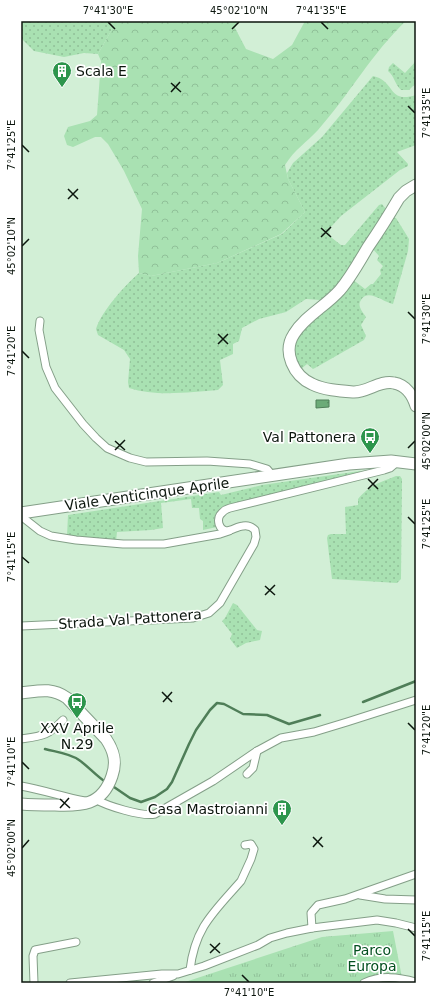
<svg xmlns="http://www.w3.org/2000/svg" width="437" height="1004" font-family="'DejaVu Sans',sans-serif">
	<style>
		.grass { fill: url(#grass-dots) }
		.forest { fill: url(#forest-crowns) }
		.park { fill: url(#park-tufts) }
		.water { fill: url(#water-ripples); stroke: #4f7e58 }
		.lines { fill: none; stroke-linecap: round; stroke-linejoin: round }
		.stream { stroke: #4f7e58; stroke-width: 2.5 }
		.street-casing { stroke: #849f88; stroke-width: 9 }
		.secondary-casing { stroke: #849f88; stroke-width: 13 }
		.street { stroke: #fff; stroke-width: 7 }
		.secondary { stroke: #fff; stroke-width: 11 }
		.ticks { fill: none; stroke: #0c160e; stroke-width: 1.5 }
		.labels { text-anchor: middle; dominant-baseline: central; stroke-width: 3.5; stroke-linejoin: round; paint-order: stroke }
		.poi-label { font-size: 14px; fill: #0c160e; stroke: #fff; text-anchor: end }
		.street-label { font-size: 14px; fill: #0c160e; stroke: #fff }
		.park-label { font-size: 14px; fill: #045020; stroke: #fff }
		.neatline { fill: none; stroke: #0c160e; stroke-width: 1.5 }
		.ticks-label { font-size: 10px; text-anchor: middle; fill: #0c160e }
	</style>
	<defs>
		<pattern id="grass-dots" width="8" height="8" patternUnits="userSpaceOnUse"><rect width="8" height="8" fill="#a9e1b2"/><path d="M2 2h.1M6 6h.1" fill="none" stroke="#90c098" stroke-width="1.8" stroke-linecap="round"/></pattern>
		<pattern id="forest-crowns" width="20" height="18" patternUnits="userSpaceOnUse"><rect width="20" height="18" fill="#a9e1b2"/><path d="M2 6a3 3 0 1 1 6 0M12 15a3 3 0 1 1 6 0" fill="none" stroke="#90c098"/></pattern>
		<pattern id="park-tufts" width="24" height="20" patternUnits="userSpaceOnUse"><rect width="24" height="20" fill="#a9e1b2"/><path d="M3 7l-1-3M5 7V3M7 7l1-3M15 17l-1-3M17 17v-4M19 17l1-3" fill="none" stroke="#90c098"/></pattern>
		<pattern id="water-ripples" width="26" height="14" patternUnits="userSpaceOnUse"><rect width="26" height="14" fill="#6cab78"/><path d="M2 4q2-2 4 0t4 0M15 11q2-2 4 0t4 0" fill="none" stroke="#578a61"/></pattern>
	</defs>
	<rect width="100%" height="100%" fill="#d2efd6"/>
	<g class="grass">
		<polygon points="21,21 114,21 111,31 98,54 84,53 64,57 34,51 21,38"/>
		<path d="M416,61V83L409,90H401C394,83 395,77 388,71L389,67L393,63L405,73Z"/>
		<path d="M373,76C396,81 387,104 416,95V145L397,152L408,164V166L400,170L341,216L331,227L329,233L332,238L341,245H345L379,205L382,204L386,209L384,214C366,243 347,280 320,300L306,299L286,312L259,319L242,328L239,341L233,344V354L220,360L223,385L218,390C191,392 156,397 129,388L128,382L130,359L124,350L98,335L96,329C101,312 125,285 139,273L151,276L217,263L282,234L305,212L288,179L287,173L293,163L322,137Z"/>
		<path d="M393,217L396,218L409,239L408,251L393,304C383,302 368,288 361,300C357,306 362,311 366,317L361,325L366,336L364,340L315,368L313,369L307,364L301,369L298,366L292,345L294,337L352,279L365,289L371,284H373L381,274L380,270L383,266L377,260L379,256L372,248Z"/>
		<path d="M360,471V472L224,506C215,511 212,518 217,527L203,530V521L200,519L199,508H192L191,499L161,503L163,528L151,530L117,532L116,541L67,536L68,515L219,492L221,495L262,485Z"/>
		<path d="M396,476H400L402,479L401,579L397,583L332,579L327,538L328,535L331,534H346L345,507L358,505V499C371,484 379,483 396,476Z"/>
		<polygon points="233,603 237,605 257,630 262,631 260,640 246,643 237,648 230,639 232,634 222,621 225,618"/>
	</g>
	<path class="forest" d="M114,21H237L235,28L246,49L273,59L292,45L305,21H406C372,53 349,95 318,130C306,143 295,149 285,165L288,179L305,212L281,234L217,263L151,276L139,273L138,256L142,209L124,171L108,144L101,137H95L73,147L67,145L64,136L68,127L90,121L97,115L101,61L98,54L111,31Z"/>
	<polygon class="park" points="393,931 403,983 182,983 322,937"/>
	<polygon class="water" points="316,400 329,400 329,407 316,408"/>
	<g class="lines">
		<g class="stream">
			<polyline points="363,702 416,681"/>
			<path d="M45,749C56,752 69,753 79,760C89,767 96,776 107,783"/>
			<polyline points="111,785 130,798 141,802 155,797 167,789 172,782 189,744 196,730 210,710 217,703 224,704 243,714 267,715 289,724 320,715"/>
		</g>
		<g class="street-casing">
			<g id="street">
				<polyline points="40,321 39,330 46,367 55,388 83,424 96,438 107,448 130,458 146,462 207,461 250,464 267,469 272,475"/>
				<polyline points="21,516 40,531 51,536 76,540 123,544 164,544 220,534 229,531"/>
				<path d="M21,626L193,618L209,613L220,603L254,544L256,537L255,530C252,527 248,525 243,526C235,526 224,538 219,524C218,520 218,518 220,515C223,511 226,509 230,508L384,470L390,468L397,462"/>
				<path d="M21,739C42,736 48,736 63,720"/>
				<polyline points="247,774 253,768 257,751"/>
				<path d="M21,786C43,790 64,797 85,801"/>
				<path d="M95,799C107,806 142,817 155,814L213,781L257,751L281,738L314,732L347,722L416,700"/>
				<polyline points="416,874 345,899 318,905 311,913 312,928 377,920 396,923 416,928"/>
				<polyline points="360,895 385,899 416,900"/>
				<path d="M190,970C195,927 214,912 241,881L251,859L254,849L251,844L245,845"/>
				<polyline points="34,983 33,956 35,950 76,942"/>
				<polyline points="70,983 162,974 178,974 204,966 258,945 270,938 287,933 312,928"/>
				<polyline points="153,983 173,976"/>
				<path d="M364,983C381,975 398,977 416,982"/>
			</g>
		</g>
		<g class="secondary-casing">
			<g id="secondary">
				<path d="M416,185L406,191L399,198C389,215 379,231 368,247C359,262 351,277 340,290C326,306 305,316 294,334C282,352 294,376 312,384C324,390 340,391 354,392C368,392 380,380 394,383C406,385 413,396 416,406"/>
				<polyline points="21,513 349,464 391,461 416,464"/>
				<path d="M21,693C39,691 51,687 67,698L106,739C114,751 117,762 112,776C102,806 81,806 55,805C43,805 32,805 21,804"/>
			</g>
		</g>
		<use href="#street" class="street"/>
		<use href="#secondary" class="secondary"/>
	</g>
	<path class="ticks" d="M108,22L115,29M321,22L328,29M232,29L239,22M171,83L181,92M171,92L180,82M408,106L415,113M22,145L29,152M68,189L78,199M68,199L78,189M321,228L331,237M321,237L331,227M22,246L29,239M408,312L415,319M218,334L228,344M218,344L228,334M22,351L29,358M115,441L125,450M408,448L415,441M115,450L125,440M368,479L378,489M368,489L378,479M408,517L415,524M22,557L29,563M265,586L275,595M265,595L275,585M162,692L172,702M163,702L172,692M408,723L415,730M22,762L29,769M60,799L70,808M60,808L69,798M313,837L323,847M313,847L322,837M22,848L29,840M408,929L415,936M210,944L220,953M210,953L220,943M242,975L249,982"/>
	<defs>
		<g id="building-pin" transform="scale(1)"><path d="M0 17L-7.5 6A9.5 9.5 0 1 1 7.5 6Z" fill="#2d954c" stroke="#fff"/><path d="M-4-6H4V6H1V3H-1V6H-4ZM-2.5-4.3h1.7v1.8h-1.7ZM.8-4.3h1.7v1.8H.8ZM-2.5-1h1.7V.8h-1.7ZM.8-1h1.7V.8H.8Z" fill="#fff"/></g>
		<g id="bus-pin" transform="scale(1)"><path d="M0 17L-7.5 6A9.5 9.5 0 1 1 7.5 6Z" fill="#2d954c" stroke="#fff"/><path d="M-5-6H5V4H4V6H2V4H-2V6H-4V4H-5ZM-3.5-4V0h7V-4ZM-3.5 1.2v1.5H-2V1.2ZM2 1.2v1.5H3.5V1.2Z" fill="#fff"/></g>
	</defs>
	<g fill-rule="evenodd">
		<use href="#building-pin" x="62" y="71"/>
		<use href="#bus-pin" x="370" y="437"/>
		<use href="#bus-pin" x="77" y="702"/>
		<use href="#building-pin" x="282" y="809"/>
	</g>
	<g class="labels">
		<g class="poi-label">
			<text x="76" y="71" text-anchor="start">Scala E</text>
			<text x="356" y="437">Val Pattonera</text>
			<text x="77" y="728" text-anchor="middle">XXV Aprile<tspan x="77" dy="16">N.29</tspan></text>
			<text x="268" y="809">Casa Mastroianni</text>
		</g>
		<g class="street-label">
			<text transform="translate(147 494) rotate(-8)">Viale Venticinque Aprile</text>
			<text transform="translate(130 619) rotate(-4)">Strada Val Pattonera</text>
		</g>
		<g class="park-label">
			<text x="372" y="950">Parco<tspan x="372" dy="16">Europa</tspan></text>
		</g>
	</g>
	<rect width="437" height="1004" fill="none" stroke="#ffffff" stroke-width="44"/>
	<rect x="22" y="22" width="393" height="960" class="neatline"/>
	<g class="ticks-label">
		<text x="108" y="14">7°41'30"E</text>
		<text x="239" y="14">45°02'10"N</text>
		<text x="321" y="14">7°41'35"E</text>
		<text transform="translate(426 113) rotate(-90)" y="4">7°41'35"E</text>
		<text transform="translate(11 145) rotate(-90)" y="4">7°41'25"E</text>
		<text transform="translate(11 246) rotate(-90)" y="4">45°02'10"N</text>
		<text transform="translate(426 319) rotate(-90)" y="4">7°41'30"E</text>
		<text transform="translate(11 351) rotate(-90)" y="4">7°41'20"E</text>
		<text transform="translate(426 441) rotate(-90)" y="4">45°02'00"N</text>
		<text transform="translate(426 524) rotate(-90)" y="4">7°41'25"E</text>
		<text transform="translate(11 557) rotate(-90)" y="4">7°41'15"E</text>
		<text transform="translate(426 730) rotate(-90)" y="4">7°41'20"E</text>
		<text transform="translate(11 762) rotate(-90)" y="4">7°41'10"E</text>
		<text transform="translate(11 848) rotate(-90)" y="4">45°02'00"N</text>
		<text transform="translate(426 936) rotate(-90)" y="4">7°41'15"E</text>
		<text x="249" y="996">7°41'10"E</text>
	</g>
</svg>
